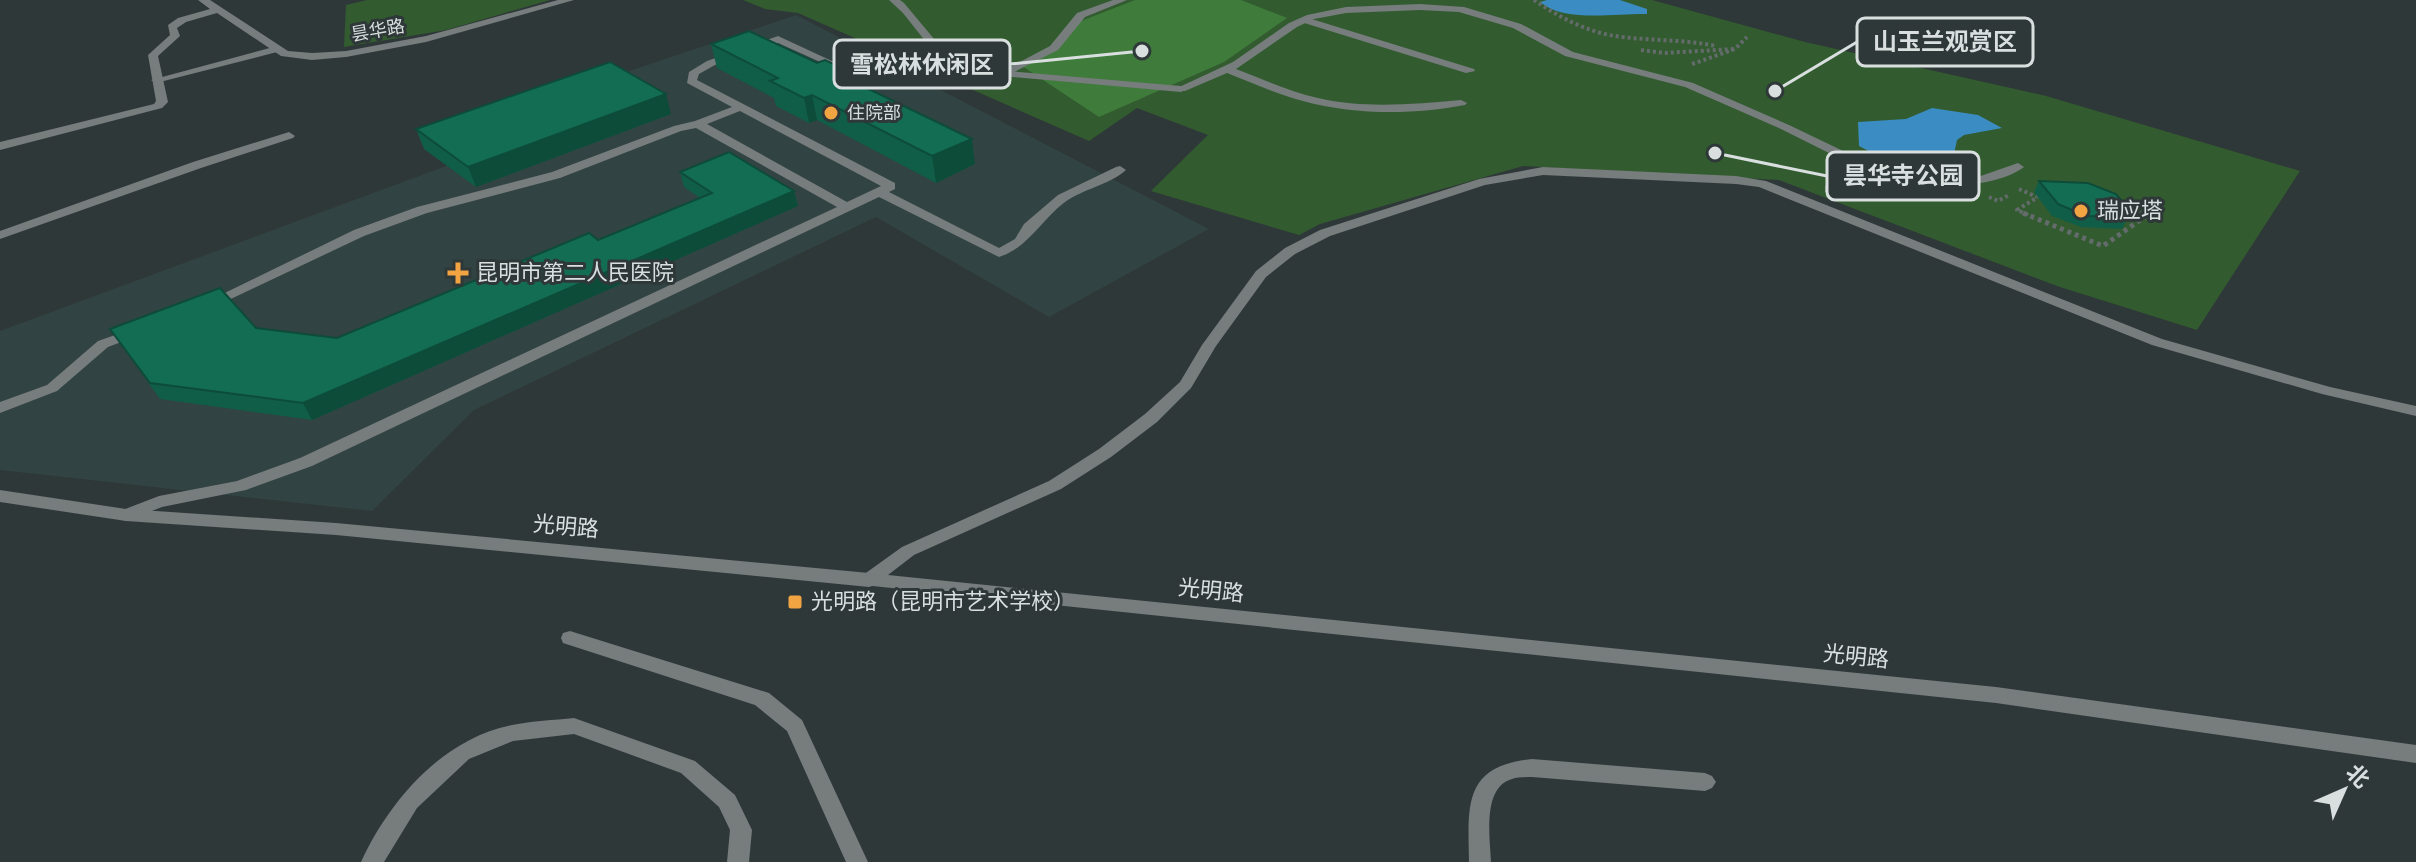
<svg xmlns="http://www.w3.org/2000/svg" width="2416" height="862" font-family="'Source Sans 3','Noto Sans SC',sans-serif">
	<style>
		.built { fill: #314342 }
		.green { fill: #325c2f }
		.forest { fill: #3f7b3b }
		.water { fill: #3b8cc3 }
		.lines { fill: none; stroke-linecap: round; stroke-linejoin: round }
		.path-far1 { stroke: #636b6b; stroke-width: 4; stroke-dasharray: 3 3; stroke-linecap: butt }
		.path { stroke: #636b6b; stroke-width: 5; stroke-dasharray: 4 4; stroke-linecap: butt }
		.service { fill: #777c7d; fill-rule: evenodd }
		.pedestrian { fill: #777c7d; fill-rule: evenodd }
		.minor { fill: #777c7d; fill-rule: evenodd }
		.tertiary { fill: #777c7d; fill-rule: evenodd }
		.wall { fill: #105e47 }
		.shaded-wall { fill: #0d4c39 }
		.building { fill: #136d52; stroke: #0d4c39; stroke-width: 2 }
		.poi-dot { fill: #f3a442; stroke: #2f3838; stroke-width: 3 }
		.labels { text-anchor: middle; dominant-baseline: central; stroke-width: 6; stroke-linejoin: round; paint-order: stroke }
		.far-street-label { font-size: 18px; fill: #d9dfdf; stroke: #2f3838 }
		.far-poi-label { font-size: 18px; fill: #d9dfdf; stroke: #2f3838; text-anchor: start }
		.poi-label { font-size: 22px; fill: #d9dfdf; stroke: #2f3838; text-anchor: start }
		.street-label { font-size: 22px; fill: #d9dfdf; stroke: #2f3838 }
		.leader { fill: none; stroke: #d9dfdf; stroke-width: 3 }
		.callout-dot { fill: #d9dfdf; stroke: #2f3838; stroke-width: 3 }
		.callout { fill: #2f3838; stroke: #d9dfdf; stroke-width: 3 }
		.callout-label { font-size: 24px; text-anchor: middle; font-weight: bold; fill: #d9dfdf }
	</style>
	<rect width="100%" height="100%" fill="#2f3838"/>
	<polygon class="built" points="796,15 1209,229 1049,317 876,217 474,410 372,511 0,470 0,331 457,162 579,88"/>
	<g class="green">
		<polygon points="367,0 550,0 446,30 344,47 346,5"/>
		<polygon points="743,0 1652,0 1805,42 2046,96 2300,171 2197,330 2057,286 1779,180 1523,166 1320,224 1299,235 1151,191 1208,135 1137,108 1089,141 798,13 765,9"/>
	</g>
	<polygon class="forest" points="1135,0 1241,0 1287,18 1224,62 1099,117 1019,64 1064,40 1081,21"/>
	<g class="water">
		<path d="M1547,0H1620L1647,9V14C1617,13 1564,23 1540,2Z"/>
		<polygon points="1932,108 1978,115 2002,128 1964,135 1957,140 1954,154 1911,159 1902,163 1884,159 1859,146 1858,122 1906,119"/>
	</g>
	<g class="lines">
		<g class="path-far1">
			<path d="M1534,0C1557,16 1587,32 1615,36C1649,41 1682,39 1716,46"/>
			<polyline points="1641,50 1664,53 1735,49"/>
			<polyline points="1692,64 1735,49 1747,37"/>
			<polyline points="2019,189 2037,197"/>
			<polyline points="1989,197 1998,201 2009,195"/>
			<polyline points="2028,215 2017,210 2062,182 2142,215"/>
		</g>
		<polyline class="path" points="2023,213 2103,246 2146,216 2137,213"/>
		<g class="service">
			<polygon points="1113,0 1127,0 1085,17 1058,50 1006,76 997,74 1050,46 1077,13"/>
			<path d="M1420,4L1464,7L1521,24L1573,52L1693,83L1789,125L1889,173L1902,176L1975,178L2018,163L2024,167C1997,188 1931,189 1898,183C1890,181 1875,173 1869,173C1852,172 1841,194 1825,192V186L1842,174L1859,168L1781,129L1685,87L1565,56L1513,28L1459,12L1420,10L1346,13L1314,19L1297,27L1236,69C1263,79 1290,92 1318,98C1365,109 1414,104 1461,100L1467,103L1465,105C1413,115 1354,115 1303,101C1277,94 1252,83 1227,73L1185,91L1175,89L1233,62L1289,23L1307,15L1346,7Z"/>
			<path d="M778,36L847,68L838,70L778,43L715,65L699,74L697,80L895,183V189L889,192L999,248L1015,239L1024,224L1058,195L1116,167L1120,166L1126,170C1109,185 1083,189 1065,202C1041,220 1028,248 999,257L879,197L312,466L246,490L162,507L126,521L120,519L117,515L120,511L159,496L237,481L300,458L837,207L696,128L681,131L560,178L427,213L364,236L214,307L209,308L202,304L354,230L417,207L552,172L674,126L695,121L732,107L687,83L689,72L707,61ZM740,111L881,186L847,202L707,124Z"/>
			<polygon points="277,46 282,49 281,51 156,83 151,80"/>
			<polygon points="135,328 142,332 140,335 108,347 57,391 0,413 0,402 47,385 98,341"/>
		</g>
		<g class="pedestrian">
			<polygon points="889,0 900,0 904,3 945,52 985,69 1181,86 1187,89 1181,92 980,74 937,56 903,13"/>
			<polygon points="1305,17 1474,69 1475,71 1466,73 1301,22 1300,20"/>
		</g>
		<g class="minor">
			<polygon points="198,0 210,0 288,51 312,53 346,51 426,36 558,0 574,0 426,42 346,57 312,60 281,56 217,13 186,22 177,28 180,36 158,56 168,102 162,108 0,150 0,142 154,104 156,101 148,55 170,35 168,25 178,18 210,9"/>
			<polygon points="289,132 295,136 293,138 201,168 0,239 0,231 193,162"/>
			<polygon points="1543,167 1736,176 1766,181 2162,339 2330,387 2416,406 2416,416 2322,394 2152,345 1759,187 1736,184 1543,175 1485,185 1330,236 1295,254 1266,277 1216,346 1191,388 1157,422 1111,457 1061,489 914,555 888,575 1996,687 2416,745 2416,763 1996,703 863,585 860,580 863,575 902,547 1049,481 1099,449 1145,414 1180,382 1202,345 1256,271 1285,248 1320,230 1479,179"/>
			<polygon points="570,631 769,693 802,720 868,862 846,862 787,731 755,705 563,643 561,638 563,633"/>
			<path d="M574,718L695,761L735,795L752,830L749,862H727L730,830L719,807L681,773L574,734L513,741L469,759L417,808L384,862H361C389,801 443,738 512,725C532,721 554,720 574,718Z"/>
			<path d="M1532,759L1705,773L1712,776L1716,782L1712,788L1705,791L1532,777C1526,777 1518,777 1512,779C1482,787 1490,838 1491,862H1469C1468,805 1463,766 1532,759Z"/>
		</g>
		<polygon class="tertiary" points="0,490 126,509 336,523 869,573 875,575 878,580 875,585 869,587 336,535 126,521 0,502"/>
	</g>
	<g class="wall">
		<polygon points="711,44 861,85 975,164 936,183 817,120 809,123 776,106 774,98 717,68"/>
		<polygon points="671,114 476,187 424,149 416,129"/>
		<polygon points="680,172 794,191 798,206 312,420 160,399 110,329 256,328 337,338 598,240 700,198 684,187"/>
		<polygon points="2039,181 2128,217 2122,229 2081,227 2052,216 2034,192"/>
	</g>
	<g class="shaded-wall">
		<polygon points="859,76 864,101 850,80"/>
		<polygon points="666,94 671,114 476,187 468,167"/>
		<polygon points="812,95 817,120 809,123 804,98"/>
		<polygon points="972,139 975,164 936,183 932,156"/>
		<polygon points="794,191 798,206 312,420 303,403"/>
	</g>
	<g class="building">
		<polygon points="749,31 817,63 825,60 859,76 850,80 972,139 932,156 812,95 804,98 770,81 778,78 711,44"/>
		<polygon points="610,62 666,94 468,167 416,129"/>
		<polygon points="729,152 794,191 303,403 150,383 110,329 220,288 256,328 337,338 589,233 598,240 712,193 680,172"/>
		<polygon points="2039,181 2088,183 2116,194 2128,208 2128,217 2086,216 2058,204"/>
	</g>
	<g class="poi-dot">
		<circle cx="831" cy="113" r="8"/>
		<circle cx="2081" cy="211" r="8"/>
		<path d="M454 261h8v8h8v8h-8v8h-8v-8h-8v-8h8z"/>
		<rect x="787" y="594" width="16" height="16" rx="4"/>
	</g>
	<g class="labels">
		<g class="far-street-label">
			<text transform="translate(378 31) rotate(-10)">昙华路</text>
		</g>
		<g class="far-poi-label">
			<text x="847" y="113">住院部</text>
		</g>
		<g class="poi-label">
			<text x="2097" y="211">瑞应塔</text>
			<text x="476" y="273">昆明市第二人民医院</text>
			<text x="811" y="602">光明路（昆明市艺术学校）</text>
		</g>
		<g class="street-label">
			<text transform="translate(566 527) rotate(5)">光明路</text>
			<text transform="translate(1211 591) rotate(6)">光明路</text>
			<text transform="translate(1856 657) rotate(6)">光明路</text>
		</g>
	</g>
	<path class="leader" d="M1775 91L1857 42M1142 51L1010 64M1715 153L1827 176"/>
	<g class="callout-dot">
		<circle cx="1775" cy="91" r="8"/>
		<circle cx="1142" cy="51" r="8"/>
		<circle cx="1715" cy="153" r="8"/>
	</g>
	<g class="callout">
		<rect x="1857" y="18" width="176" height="48" rx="8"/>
		<rect x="834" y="40" width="176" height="48" rx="8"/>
		<rect x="1827" y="152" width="152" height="48" rx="8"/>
	</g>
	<g class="callout-label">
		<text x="1945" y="50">山玉兰观赏区</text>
		<text x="922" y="73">雪松林休闲区</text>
		<text x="1903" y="184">昙华寺公园</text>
	</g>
	<g transform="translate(2344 790) rotate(45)" stroke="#2f3838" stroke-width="6" paint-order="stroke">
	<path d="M0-6L14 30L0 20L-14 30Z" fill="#d9dfdf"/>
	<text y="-12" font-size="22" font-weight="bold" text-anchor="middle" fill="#d9dfdf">北</text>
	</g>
</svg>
